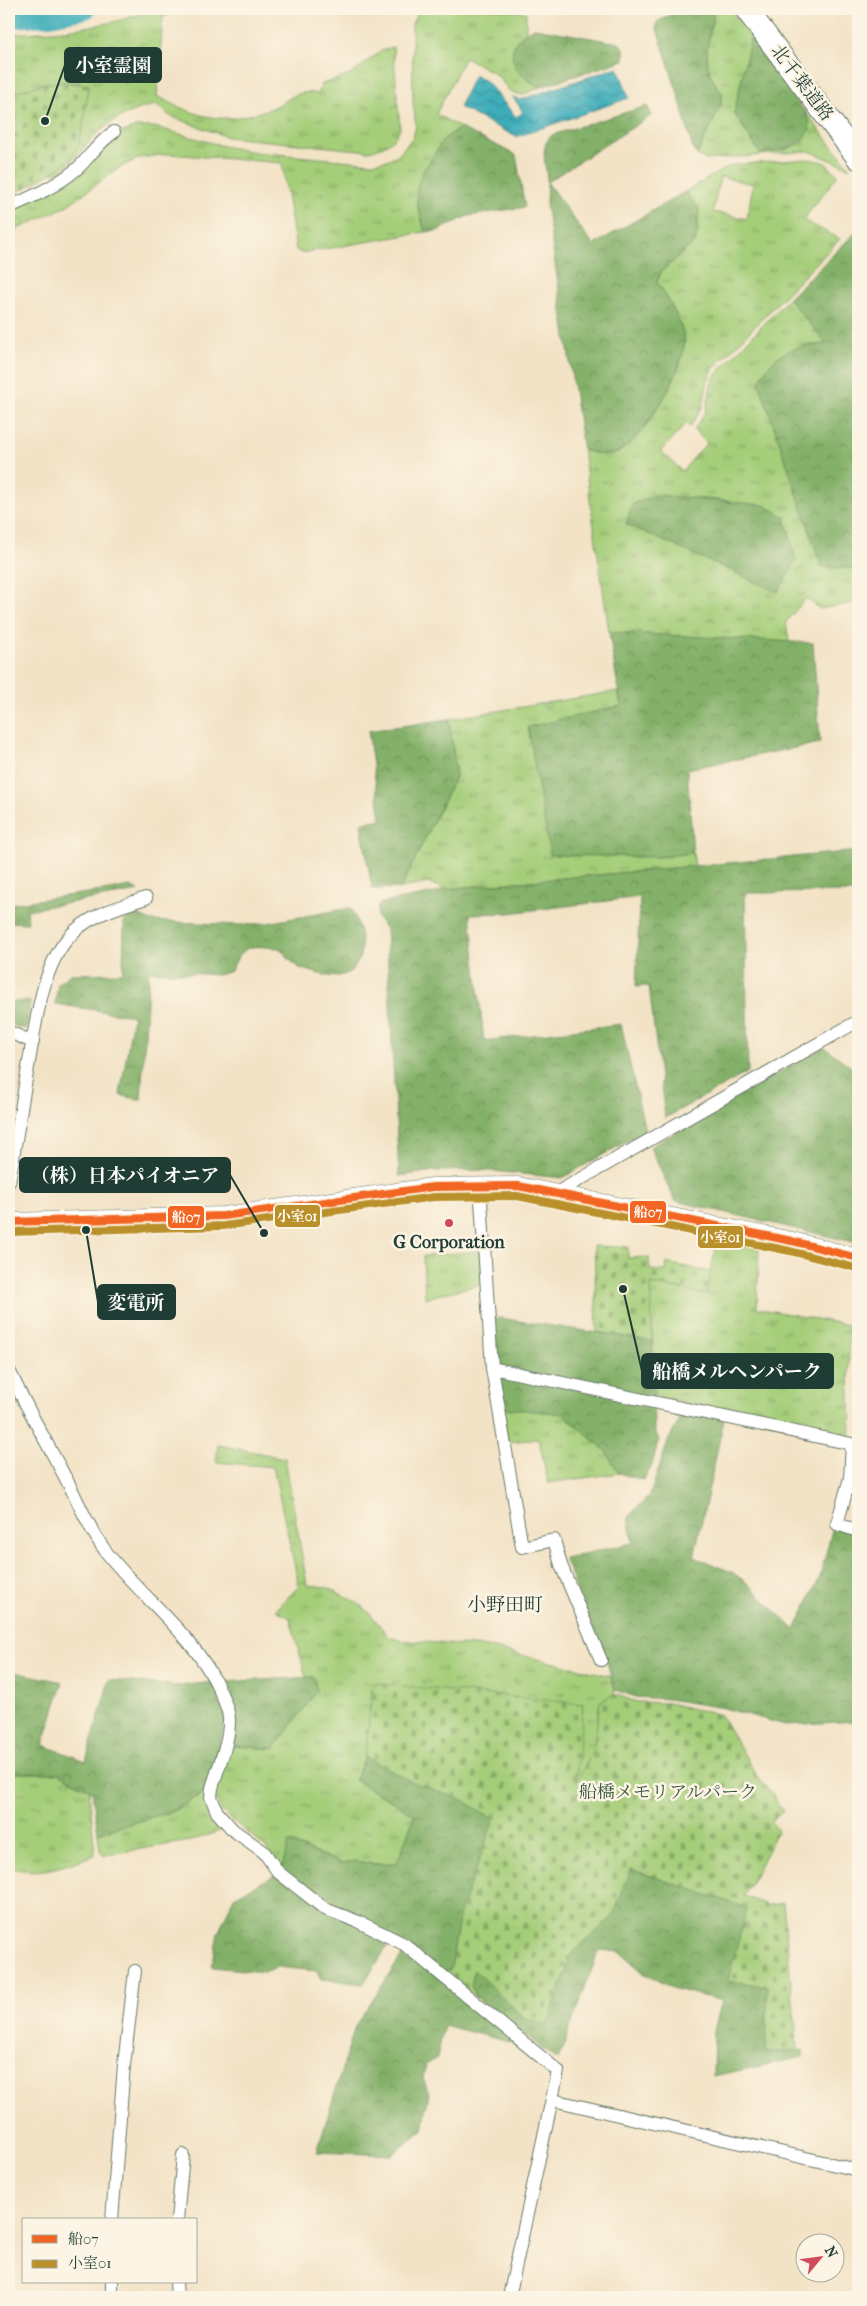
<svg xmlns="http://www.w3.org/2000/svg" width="867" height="2306" font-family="'IM FELL French Canon','Noto Serif JP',serif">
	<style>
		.grass { fill: url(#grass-tufts); stroke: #628656; fill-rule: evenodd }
		.forest { fill: url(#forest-crowns); stroke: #52774e }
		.cemetery { fill: url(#cemetery-stones); stroke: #628656 }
		.water { fill: url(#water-waves); stroke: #2e7577 }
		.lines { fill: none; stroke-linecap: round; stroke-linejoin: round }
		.river { stroke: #3dadba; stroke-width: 20 }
		.street-casing { stroke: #697767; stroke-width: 14 }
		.secondary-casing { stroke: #697767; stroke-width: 19 }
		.highway-casing { stroke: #697767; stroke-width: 24 }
		.street { stroke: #fff; stroke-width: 12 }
		.secondary { stroke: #fff; stroke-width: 18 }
		.highway { stroke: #fff; stroke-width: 22 }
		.bus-1-casing { stroke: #fcf5e5; stroke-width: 11 }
		.bus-2-casing { stroke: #fcf5e5; stroke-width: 11 }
		.bus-1 { stroke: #f26522; stroke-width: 8 }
		.bus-2 { stroke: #ba902a; stroke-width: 8 }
		.poi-dot { fill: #d1495b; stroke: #fcf5e5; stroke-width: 2 }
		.labels { text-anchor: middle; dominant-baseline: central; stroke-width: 5; stroke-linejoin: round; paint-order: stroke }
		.street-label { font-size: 18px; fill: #1f3d34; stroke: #fcf5e5 }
		.poi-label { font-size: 18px; font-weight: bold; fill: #1f3d34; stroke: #fcf5e5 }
		.park-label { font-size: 18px; fill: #3a5a42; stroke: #fcf5e5 }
		.neighbourhood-label { font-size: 19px; fill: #1f3d34; stroke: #fcf5e5 }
		.leader { fill: none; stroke: #1f3d34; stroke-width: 2 }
		.callout-dot { fill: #1f3d34; stroke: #fcf5e5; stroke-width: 2 }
		.callout { fill: #1f3d34; stroke: #1f3d34; stroke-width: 2 }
		.callout-label { font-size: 19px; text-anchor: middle; font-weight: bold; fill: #fff }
		.line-badge { stroke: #fcf5e5; stroke-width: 2 }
		.badge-label { font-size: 14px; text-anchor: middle; font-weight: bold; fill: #fff }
	</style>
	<defs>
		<pattern id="grass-tufts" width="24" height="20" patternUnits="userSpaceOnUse" patternTransform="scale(1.25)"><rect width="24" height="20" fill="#a5ce79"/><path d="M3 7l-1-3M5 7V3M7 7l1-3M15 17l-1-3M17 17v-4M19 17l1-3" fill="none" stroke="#86a864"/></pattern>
		<pattern id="forest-crowns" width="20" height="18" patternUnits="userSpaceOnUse" patternTransform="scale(1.25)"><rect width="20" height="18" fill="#84b169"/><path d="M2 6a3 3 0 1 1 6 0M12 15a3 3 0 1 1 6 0" fill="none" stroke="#6b9157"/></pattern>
		<pattern id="cemetery-stones" width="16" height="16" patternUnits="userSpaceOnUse" patternTransform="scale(1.25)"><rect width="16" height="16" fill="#a5ce79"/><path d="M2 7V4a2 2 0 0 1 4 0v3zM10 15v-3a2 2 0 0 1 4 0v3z" fill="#86a864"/></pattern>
		<pattern id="water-waves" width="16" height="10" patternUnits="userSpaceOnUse" patternTransform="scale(1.25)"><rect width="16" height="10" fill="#3dadba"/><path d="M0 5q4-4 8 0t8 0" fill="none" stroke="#338e98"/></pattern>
	</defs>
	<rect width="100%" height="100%" fill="#fcf5e5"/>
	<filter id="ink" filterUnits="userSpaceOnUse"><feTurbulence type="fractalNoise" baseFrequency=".02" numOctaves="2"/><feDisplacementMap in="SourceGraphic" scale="10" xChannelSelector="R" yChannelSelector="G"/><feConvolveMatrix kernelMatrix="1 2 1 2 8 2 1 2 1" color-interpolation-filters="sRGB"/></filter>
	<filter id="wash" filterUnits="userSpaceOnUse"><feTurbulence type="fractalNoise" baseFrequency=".0096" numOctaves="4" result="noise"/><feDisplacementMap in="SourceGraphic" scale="20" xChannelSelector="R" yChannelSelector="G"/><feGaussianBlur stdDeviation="1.12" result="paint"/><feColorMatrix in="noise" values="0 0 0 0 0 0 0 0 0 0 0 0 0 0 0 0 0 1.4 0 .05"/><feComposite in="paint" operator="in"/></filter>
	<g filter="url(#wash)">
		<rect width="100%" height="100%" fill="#f3e3c6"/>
		<g class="grass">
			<path d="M154,9H186L163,17L157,96C201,119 223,126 272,108C290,101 295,88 318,94L322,84L350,75L381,51L393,47L400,128C394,143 384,147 369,151L227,137L170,116L157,105C133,108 105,123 89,142C78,155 71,166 55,174L53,171L71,160L79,82L46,83L9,94V34C58,31 108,28 154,9Z"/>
			<polygon points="419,9 499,9 526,12 526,32 517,40 530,82 540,87 523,95 510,92 497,75 465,57 436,114 461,128 445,138 417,203 425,232 301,253 296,250 282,163 169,154 139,158 119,168 65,207 9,233 9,211 117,134 136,127 155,127 223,146 255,152 372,163 387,160 399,154 413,137 416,126 413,103 412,24"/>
			<path d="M714,9H730L751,37L734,113L785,150L802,142L809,120L803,109L850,168L809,151L706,160L697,155L721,105L722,93C697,63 710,43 714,9Z"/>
			<path d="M808,159L824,162L838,175L803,220L840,239L713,369L708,380L703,406L690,427L686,424L661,451L682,471L707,443L694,430L706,411L712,381L716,374L789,298L826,344L805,345L821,567L858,568V602L820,609L806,598L786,622L789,642L609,632L583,450C594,453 610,458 620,451C645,437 688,366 684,337C681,322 666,294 657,282L661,272L696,241L699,209L685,192L731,165ZM720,177L753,184L747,219L713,212ZM656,495L731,501L626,524L633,504Z"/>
			<polygon points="618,691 621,706 590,713 658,857 693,853 695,866 444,889 429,883 401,888 456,775 449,719"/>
			<polygon points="718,1240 759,1249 757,1308 848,1325 851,1439 655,1396 650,1284 705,1294"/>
			<polygon points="480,1251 482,1284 425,1298 423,1256"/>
			<polygon points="503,1408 563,1413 606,1451 619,1473 548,1483 539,1439 508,1442"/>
			<polygon points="218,1445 285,1458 307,1585 326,1587 357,1602 368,1611 389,1637 398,1640 486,1647 611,1676 615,1690 614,1694 600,1702 593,1751 576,1784 373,1683 365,1757 355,1780 415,1815 397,1863 372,1864 356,1861 342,1863 290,1843 281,1870 266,1848 221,1811 215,1796 230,1746 314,1677 306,1677 290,1618 276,1610 299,1586 273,1467 216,1462"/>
			<path d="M9,1773H59L89,1789L95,1855C66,1865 39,1877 9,1867Z"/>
			<polygon points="208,1790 225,1828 223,1830 190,1841 104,1855 100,1851 98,1833 173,1811"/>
		</g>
		<g class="forest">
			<path d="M681,9H714C710,43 697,63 722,93L721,105L697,155L693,150L679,97L656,26L657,22Z"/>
			<path d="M535,28L619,43L624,48V60L540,87C509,74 500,42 535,28Z"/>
			<path d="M751,37L803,109L809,120L810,131C796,149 781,151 760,154L734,113Z"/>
			<path d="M647,106L652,115L547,182L593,245L685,192L699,209L696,241L661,272L657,282C666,295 681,321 684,337C688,366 645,437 620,451C610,458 594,453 583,450L546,203C546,196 547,189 547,182C547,165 538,148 552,135Z"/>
			<polygon points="461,128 516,155 525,207 468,216 437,231 425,232 417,203 417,187 422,173 445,138"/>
			<path d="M858,230V568L822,567L759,383C773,350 793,347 826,344L789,298Z"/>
			<polygon points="656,495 764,505 785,517 796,560 778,592 626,524 633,504"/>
			<polygon points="609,632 813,643 820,743 687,769 693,853 658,857 550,855 528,727 621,706"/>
			<polygon points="449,719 456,775 401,888 372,889 361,823 381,819 368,731"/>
			<polygon points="858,851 858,892 745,893 748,1072 665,1118 649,986 636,987 640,897 509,913 470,914 484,1041 621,1024 645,1131 562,1178 482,1170 434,1171 399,1176 386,929 377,917 378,907 381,903 436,893 444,889"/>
			<polygon points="130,887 139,891 27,910 28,923 9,922 9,904"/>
			<path d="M350,908C370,938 366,990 316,973C311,971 303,970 298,967C291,963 285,953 279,948C250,946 244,942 231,971L219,975L149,971L141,1100L120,1095L133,1016L55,1004L58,983L71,974L123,973L124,922L133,913L151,921L242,925L267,923Z"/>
			<polygon points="30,1001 27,1027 24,1029 9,1024 9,1002"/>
			<polygon points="824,1047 858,1072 858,1243 675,1201 650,1147"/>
			<polygon points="493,1317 652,1341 654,1430 659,1439 651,1468 643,1480 619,1473 606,1451 563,1414 503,1408"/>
			<polygon points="9,1385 19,1405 11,1411 9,1411"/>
			<polygon points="668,1405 724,1419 694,1557 732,1572 747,1583 795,1630 820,1577 833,1526 858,1534 858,1721 785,1725 724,1708 668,1699 636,1697 615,1690 607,1662 564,1558 633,1543 628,1517 650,1495 668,1441 679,1421"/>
			<polygon points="9,1671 63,1682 43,1745 86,1761 109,1680 180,1686 213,1682 226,1719 208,1790 173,1811 98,1833 92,1791 59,1773 9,1773"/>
			<polygon points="314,1677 317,1691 274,1749 230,1746 222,1682"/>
			<polygon points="365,1757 413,1782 464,1801 494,1819 460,1913 451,1969 444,1971 326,1906 281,1870 289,1843 342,1863 356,1861 372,1864 397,1863 415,1815 355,1780"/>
			<polygon points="630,1869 747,1908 728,1981 768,1986 766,2053 803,2050 803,2057 713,2076 714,2030 722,2001 675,1989 646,1975 620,1952 599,1950 558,2060 476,1998 471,1986 474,1970 523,2017 566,1958 613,1916"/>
			<polygon points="275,1875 391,1941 363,1984 321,1979 317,1971 277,1967 264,1972 212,1967 218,1933 234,1897"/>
			<polygon points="405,1951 524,2046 444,2025 437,2058 426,2064 423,2079 429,2094 423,2130 392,2155 317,2152 355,2026"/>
		</g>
		<g class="cemetery">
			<path d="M64,82L89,85C86,101 83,136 76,150C67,168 28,187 9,195V94L46,83Z"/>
			<polygon points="594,1246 628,1247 628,1258 649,1257 650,1270 666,1271 667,1263 711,1272 706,1294 651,1284 652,1341 597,1332"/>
			<polygon points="373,1683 583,1704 576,1783 593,1751 600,1702 614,1694 637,1702 668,1703 721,1715 761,1783 767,1787 783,1811 771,1822 778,1830 744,1896 768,1905 783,1903 798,2050 766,2053 768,1986 728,1981 747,1908 631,1869 613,1916 567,1958 569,1963 547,2026 523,2017 474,1970 471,1986 476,1998 444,1971 451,1969 460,1913 494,1819 464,1801 413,1782 365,1757"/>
		</g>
		<polygon class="water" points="618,67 629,98 516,137 459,107 474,75 487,82 516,117 523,112 513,97 520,100"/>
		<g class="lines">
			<polyline class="river" points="9,18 50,16 86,9"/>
		</g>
	</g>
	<g filter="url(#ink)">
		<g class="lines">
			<g class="street-casing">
				<g id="street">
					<path d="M9,207C33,197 59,185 79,167C91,155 100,141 114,132"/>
					<polyline points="9,1032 33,1042"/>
					<path d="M9,1182C15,1146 21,1109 27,1073C35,1031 40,969 69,937C88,915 119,907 146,898"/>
					<polyline points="480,1185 492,1368 522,1547 554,1540 561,1565 601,1660"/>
					<polyline points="558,1192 858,1021"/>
					<polyline points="492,1368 852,1444 850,1478 837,1524 858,1531"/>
					<path d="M9,1370C26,1407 46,1441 65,1477C79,1502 89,1530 107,1553C145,1601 196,1636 221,1693C224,1701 229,1710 229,1719C230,1741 218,1767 212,1788L211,1797L217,1812L233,1830L264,1852L278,1872L325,1909L359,1922L404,1944L558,2071L509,2297"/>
					<polyline points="553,2100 858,2170"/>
					<polyline points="112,2220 124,2065 135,1971"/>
					<polyline points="177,2220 183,2155"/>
					<polyline points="112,2282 112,2297"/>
					<polyline points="176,2282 177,2297"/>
				</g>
			</g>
			<g class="secondary-casing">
				<polyline id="secondary" points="9,1222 224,1216 433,1187 518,1186 792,1241 858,1258"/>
			</g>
			<g class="highway-casing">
				<polyline id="highway" points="746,9 858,158"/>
			</g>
			<use href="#street" class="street"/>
			<use href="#secondary" class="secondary"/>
			<use href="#highway" class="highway"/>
			<g class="bus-1-casing">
				<polyline id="bus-1" points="9,1222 224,1216 433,1187 518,1186 792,1241 858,1258"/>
			</g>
			<g class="bus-2-casing">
				<polyline id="bus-2" points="9,1232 224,1226 434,1197 517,1196 790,1251 856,1268"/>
			</g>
			<use href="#bus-1" class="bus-1"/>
			<use href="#bus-2" class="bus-2"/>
		</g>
	</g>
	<circle class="poi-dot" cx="449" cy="1223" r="5"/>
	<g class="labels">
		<g class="street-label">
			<text transform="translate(802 83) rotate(53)">北千葉道路</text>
		</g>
		<g class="poi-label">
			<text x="449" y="1242">G Corporation</text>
		</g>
		<g class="park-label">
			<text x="668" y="1792">船橋メモリアルパーク</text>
		</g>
		<g class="neighbourhood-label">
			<text x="505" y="1605">小野田町</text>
		</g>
	</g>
	<path class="leader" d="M45 121L65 65M264 1233L230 1175M86 1230L98 1302M623 1289L642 1371"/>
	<g class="callout-dot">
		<circle cx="45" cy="121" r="5"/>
		<circle cx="264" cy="1233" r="5"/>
		<circle cx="86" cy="1230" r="5"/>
		<circle cx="623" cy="1289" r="5"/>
	</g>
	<g class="callout">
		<rect x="65" y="48" width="96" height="34" rx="5"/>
		<rect x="20" y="1158" width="210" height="34" rx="5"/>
		<rect x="98" y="1285" width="77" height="34" rx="5"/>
		<rect x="642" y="1354" width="191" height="34" rx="5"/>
	</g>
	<g class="callout-label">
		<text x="113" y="72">小室霊園</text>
		<text x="125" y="1182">（株）日本パイオニア</text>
		<text x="136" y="1309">変電所</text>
		<text x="737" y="1378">船橋メルヘンパーク</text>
	</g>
	<g class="line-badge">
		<rect x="629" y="1200" width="38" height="24" rx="5" fill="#f26522"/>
		<rect x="274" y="1204" width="47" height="24" rx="5" fill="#ba902a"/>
		<rect x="167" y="1205" width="38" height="24" rx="5" fill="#f26522"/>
		<rect x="697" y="1225" width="47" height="24" rx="5" fill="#ba902a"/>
	</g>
	<g class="badge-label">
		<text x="648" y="1217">船07</text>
		<text x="297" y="1221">小室01</text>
		<text x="186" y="1222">船07</text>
		<text x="720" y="1242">小室01</text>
	</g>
	<rect width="867" height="2306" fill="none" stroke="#fcf5e5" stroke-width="30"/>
	<rect x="22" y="2218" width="175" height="65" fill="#fcf5e5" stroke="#a4ab9e"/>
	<rect x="32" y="2235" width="25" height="8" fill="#f26522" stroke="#a4ab9e"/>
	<text x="68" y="2244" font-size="15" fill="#1f3d34">船07</text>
	<rect x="32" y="2260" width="25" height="8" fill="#ba902a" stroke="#a4ab9e"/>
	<text x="68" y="2268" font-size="15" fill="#1f3d34">小室01</text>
	<g transform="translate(820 2258) rotate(61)"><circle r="24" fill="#fcf5e5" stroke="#a4ab9e"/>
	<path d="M0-4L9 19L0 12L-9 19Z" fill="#d1495b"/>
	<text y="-8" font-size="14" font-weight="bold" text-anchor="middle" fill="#1f3d34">N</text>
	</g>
</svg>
